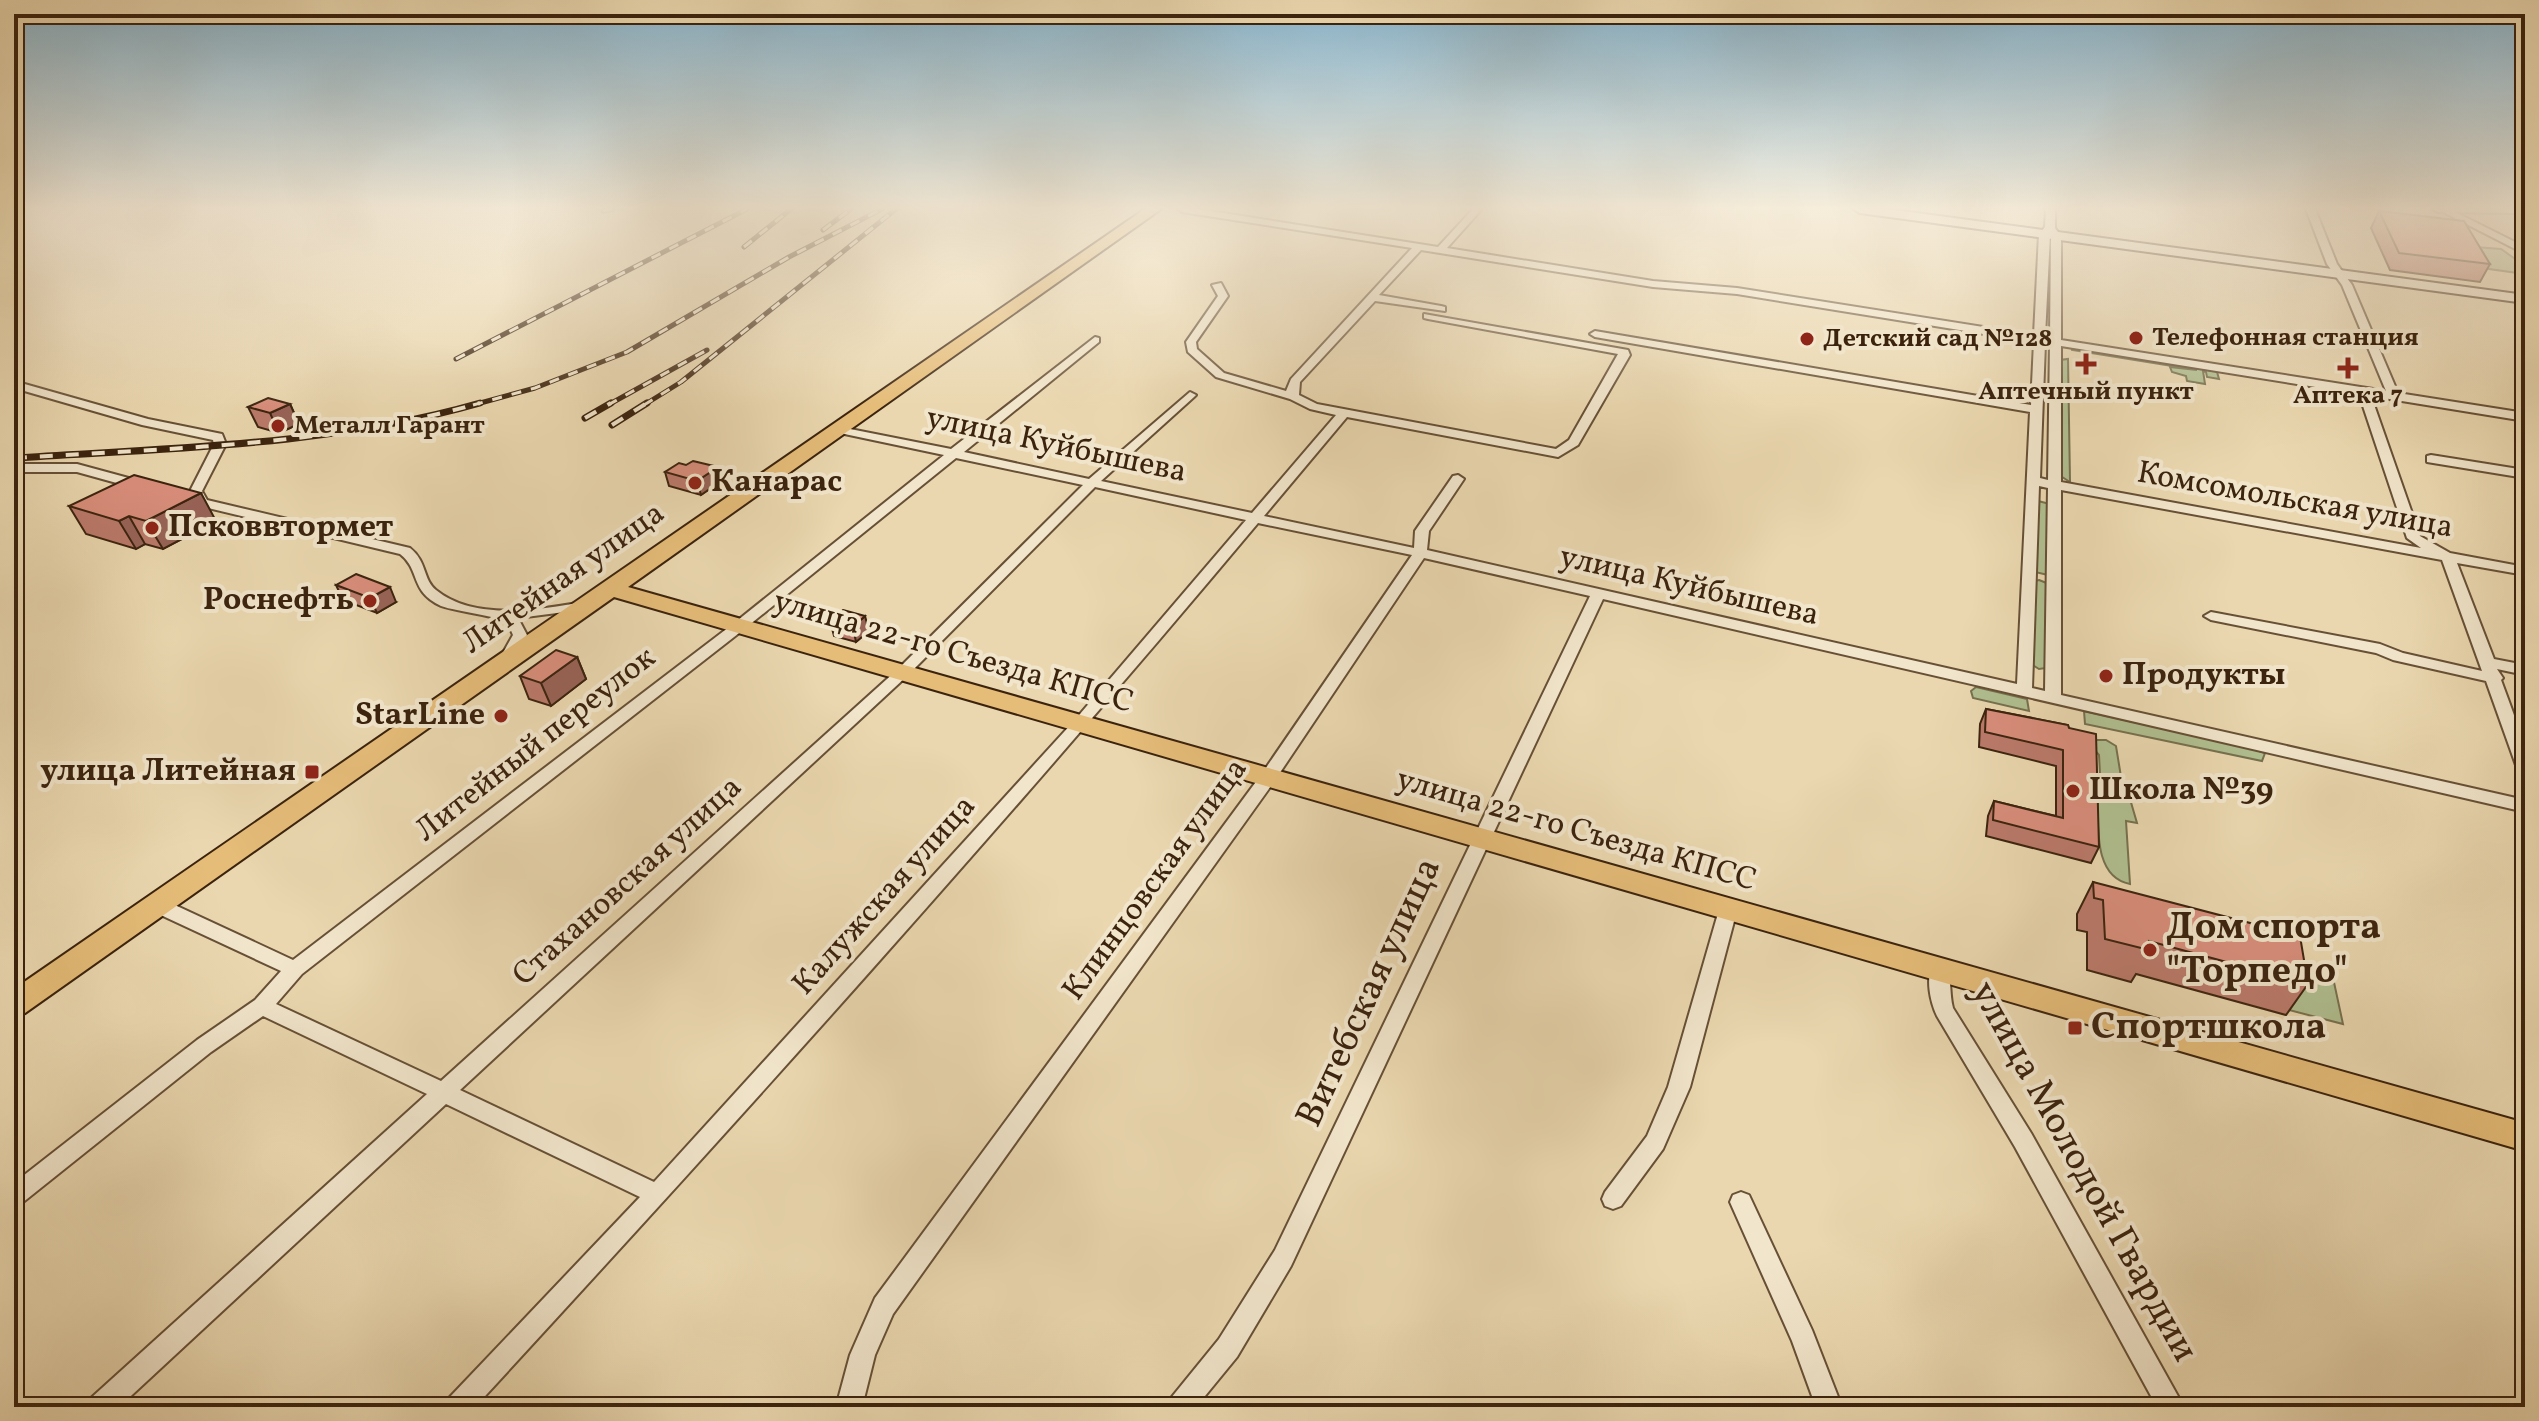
<svg xmlns="http://www.w3.org/2000/svg" width="2539" height="1421" font-family="Vollkorn,serif">
	<style>
		.green { fill: #b0bf90; stroke: #76714f; stroke-width: 2 }
		.lines { fill: none; stroke-linecap: round; stroke-linejoin: round }
		.minor-casing { stroke: #675036; stroke-width: 4 }
		.tertiary-casing { stroke: #675036; stroke-width: 4 }
		.secondary-casing { stroke: #3b230e; stroke-width: 4 }
		.primary-casing { stroke: #3b230e; stroke-width: 4 }
		.minor { fill: #f1e5cb; fill-rule: evenodd }
		.tertiary { fill: #f1e5cb; fill-rule: evenodd }
		.secondary { fill: #f1e5cb; fill-rule: evenodd }
		.primary { fill: #e5bc78; fill-rule: evenodd }
		.rail-far1-casing { stroke: #3b230e; stroke-width: 5 }
		.rail-casing { stroke: #3b230e; stroke-width: 7 }
		.rail-far1 { stroke: #f1e5cb; stroke-width: 3; stroke-dasharray: 10; stroke-linecap: butt }
		.rail { stroke: #f1e5cb; stroke-width: 4; stroke-dasharray: 13; stroke-linecap: butt }
		.wall { fill: #bb7a6b; stroke: #3b230e; stroke-width: 2 }
		.shaded-wall { fill: #986357; stroke: #3b230e; stroke-width: 2 }
		.building { fill: #d98e7c; stroke: #3b230e; stroke-width: 2 }
		.poi-dot { fill: #8f2418; stroke: #f1e5cb; stroke-width: 3 }
		.labels { text-anchor: middle; dominant-baseline: central; stroke-width: 8; stroke-linejoin: round; paint-order: stroke }
		.far-poi-label { font-size: 26px; font-weight: bold; fill: #3b230e; stroke: #f1e5cb; text-anchor: start }
		.street-label { font-size: 32px; fill: #3b230e; stroke: #f1e5cb }
		.poi-label { font-size: 32px; font-weight: bold; fill: #3b230e; stroke: #f1e5cb; text-anchor: start }
		.near-poi-label { font-size: 38px; font-weight: bold; fill: #3b230e; stroke: #f1e5cb; text-anchor: start }
		.near-street-label { font-size: 38px; fill: #3b230e; stroke: #f1e5cb }
	</style>
	<rect width="100%" height="100%" fill="#ead7af"/>
	<filter id="stains"><feTurbulence type="fractalNoise" baseFrequency=".0025" numOctaves="4"/><feColorMatrix values="0 0 0 0 .2 0 0 0 0 .09 0 0 0 0 .02 0 0 0 .5 -.17"/></filter>
	<radialGradient id="worn" r=".72"><stop offset=".6" stop-color="#630" stop-opacity="0"/><stop offset="1" stop-color="#630" stop-opacity=".3"/></radialGradient>
	<g class="green">
		<polygon points="2475,247 2501,249 2525,266 2525,274 2489,269"/>
		<polygon points="2072,344 2122,354 2124,357 2212,369 2217,372 2219,379 2207,377 2206,372 2203,371 2205,384 2187,381 2186,376 2172,372 2170,367 2197,370 2072,350"/>
		<polygon points="2068,359 2070,482 2059,475 2060,360"/>
		<polygon points="2038,501 2050,504 2048,575 2035,572"/>
		<polygon points="2039,580 2049,584 2046,668 2039,669 2031,664 2035,581"/>
		<polygon points="1976,687 2027,699 2029,711 1973,698 1971,691"/>
		<polygon points="2084,711 2250,748 2265,753 2262,761 2085,724"/>
		<polygon points="2094,740 2106,740 2116,746 2122,783 2111,783 2100,774 2099,755 2092,747"/>
		<path d="M2114,792L2130,799L2137,823L2126,821L2130,884C2092,877 2099,823 2097,793Z"/>
		<polygon points="2280,960 2332,973 2343,1024 2289,1010"/>
	</g>
	<g class="lines">
		<g class="minor-casing">
			<g id="minor">
				<path d="M1178,209H1198L1438,247L1473,209H1482L1447,248L1653,281L1737,288L2034,335L2039,234L2045,227L2046,209H2055V228L2061,236V340L2386,391L2342,285L2327,264L2306,209H2315L2337,264L2352,285L2398,393L2525,413V421L2371,396L2420,536L2450,553L2525,567V575L2457,563L2494,659L2525,665V675L2497,669L2503,678L2501,680L2525,745V774L2517,768L2486,681L2393,660L2376,653L2211,620L2204,616L2211,612L2380,644L2403,653L2482,671L2442,560L2061,490V695L2525,800V812L1603,599L1291,1266L1237,1357L1196,1407H1167L1171,1398L1219,1339L1275,1250L1590,596L1424,558L1273,783L893,1314L875,1355L862,1407H836L850,1355L875,1298L1261,775L1412,555L1258,523C1006,824 742,1117 475,1407H445L449,1398L640,1197L446,1104L119,1407H87L91,1398L427,1094L263,1016L211,1052L22,1203L14,1206V1183L197,1040L255,1000L281,971L150,910L148,905L150,900L157,898L164,900L293,960L733,624L944,455L835,432V426L951,449L1095,337L1099,338V342L964,452L1089,479L1190,392L1196,395L1194,397L1101,481L1252,513L1336,415L1310,409L1290,399L1216,377L1188,352L1186,342L1218,296L1212,285L1221,283L1228,296L1196,342L1197,349L1224,373L1286,391L1291,379L1412,248L1182,212ZM2050,234L2051,236L2050,338L2045,337ZM1421,250L1653,287L1737,294L2034,342L2031,405L1595,331L1590,334L1595,337L2030,412L2017,684L1427,550L1429,531L1464,479L1458,475L1453,476L1415,531L1414,548L1264,516L1347,417L1558,457L1578,445L1630,355L1628,350L1424,314V318L1428,319L1618,354L1569,440L1556,449L1317,404L1299,395L1300,382L1375,301L1445,311V307L1441,306L1379,295ZM2045,343L2050,344L2048,480L2040,478ZM2061,346L2359,394L2407,538L2421,548L2061,482ZM956,458L1083,485L897,670L441,1081L276,1004L302,974L743,630ZM2039,486L2048,488L2045,691L2032,688ZM1095,487L1246,520L1074,721L654,1182L460,1090L907,676Z"/>
				<polygon points="2437,209 2449,209 2525,247 2525,254"/>
				<path d="M14,381L148,419L222,434L226,444L202,491L207,500L410,548C427,561 423,580 436,590C474,621 539,610 583,602L590,606L588,609L518,618L527,635L513,661H503L500,658L513,635C511,631 510,627 507,624C499,615 457,612 441,606C409,591 421,570 400,554L183,502V496H190V491L214,444L213,440L142,425L14,388Z"/>
				<polygon points="2431,455 2525,470 2525,478 2427,462 2427,456"/>
				<polygon points="14,464 77,464 147,483 148,486 142,490 77,472 14,472"/>
				<polygon points="1728,903 1735,905 1737,910 1690,1087 1663,1149 1621,1206 1613,1209 1605,1206 1602,1199 1605,1192 1647,1136 1668,1087 1719,910 1721,905"/>
				<path d="M1939,962L1946,965C1952,978 1949,994 1953,1008L2031,1133L2184,1407H2157L2015,1147L1937,1016C1930,1001 1926,980 1932,965Z"/>
				<polygon points="1741,1192 1749,1195 1812,1330 1842,1407 1816,1407 1792,1341 1730,1202 1733,1195"/>
			</g>
		</g>
		<g class="tertiary-casing">
			<polygon id="tertiary" points="2432,209 2525,209 2525,213 2438,212"/>
		</g>
		<g class="secondary-casing">
			<polygon id="secondary" points="1854,209 1887,209 2525,295 2525,303 1860,213"/>
		</g>
		<g class="primary-casing">
			<polygon id="primary" points="1145,209 1161,209 628,587 2525,1123 2525,1151 614,597 25,1013 14,1017 14,989"/>
		</g>
		<use href="#minor" class="minor"/>
		<use href="#tertiary" class="tertiary"/>
		<use href="#secondary" class="secondary"/>
		<use href="#primary" class="primary"/>
		<g class="rail-far1-casing">
			<g id="rail-far1">
				<polyline points="603,211 613,209"/>
				<polyline points="823,230 851,209"/>
				<polyline points="744,247 791,209"/>
				<polyline points="456,359 747,209"/>
				<polyline points="473,405 535,388 627,352 789,257 882,209"/>
				<polyline points="608,405 707,350"/>
				<polyline points="644,405 681,382 896,209"/>
			</g>
		</g>
		<g class="rail-casing">
			<g id="rail">
				<polyline points="585,418 611,403"/>
				<polyline points="612,425 647,403"/>
				<path d="M14,458C169,448 330,446 480,403"/>
			</g>
		</g>
		<use href="#rail-far1" class="rail-far1"/>
		<use href="#rail" class="rail"/>
	</g>
	<g class="wall">
		<polygon points="2379,211 2490,264 2480,282 2390,270 2371,228"/>
		<polygon points="290,404 299,424 279,433 258,427 248,407"/>
		<polygon points="718,467 721,481 701,495 669,486 665,472"/>
		<polygon points="69,506 216,521 163,549 145,544 136,549 86,534"/>
		<polygon points="336,585 396,602 377,613 343,600"/>
		<polygon points="830,621 869,631 856,642 834,636"/>
		<polygon points="577,657 586,679 551,706 529,699 520,676"/>
		<polygon points="1986,709 2068,725 2099,847 2091,863 1986,836 1988,816 1994,801 2056,816 2056,766 1979,747 1980,724"/>
		<polygon points="2093,882 2308,984 2286,1015 2136,974 2131,982 2087,970 2087,932 2077,930 2077,914"/>
	</g>
	<g class="shaded-wall">
		<polygon points="290,404 299,424 279,433 270,413"/>
		<polygon points="718,467 721,481 701,495 697,481"/>
		<polygon points="201,493 216,521 163,549 146,521"/>
		<polygon points="129,516 145,544 136,549 119,521"/>
		<polygon points="390,587 396,602 377,613 370,598"/>
		<polygon points="865,616 869,631 856,642 853,627"/>
		<polygon points="577,657 586,679 551,706 541,683"/>
	</g>
	<g class="building">
		<polygon points="2379,211 2464,221 2490,264 2399,253"/>
		<polygon points="268,398 290,404 270,413 248,407"/>
		<polygon points="693,461 718,467 697,481 665,472 679,463 686,465"/>
		<polygon points="134,475 201,493 146,521 129,516 119,521 69,506"/>
		<polygon points="356,574 390,587 370,598 336,585"/>
		<polygon points="843,610 865,616 853,627 830,621"/>
		<polygon points="556,650 577,657 541,683 520,676"/>
		<polygon points="1986,709 2068,725 2069,728 2096,734 2099,847 1993,820 1994,801 2063,818 2063,750 1985,732"/>
		<polygon points="2093,882 2300,936 2308,984 2149,941 2149,950 2105,939 2103,900 2094,898"/>
	</g>
	<linearGradient id="sky" x2="0" y2="1"><stop stop-color="#88b6d0"/><stop offset="0.51" stop-color="#f6eddb"/><stop offset="1" stop-color="#f6eddb" stop-opacity="0"/></linearGradient>
	<rect width="2539" height="408" fill="url(#sky)"/>
	<g class="poi-dot">
		<circle cx="2136" cy="338" r="8"/>
		<circle cx="1807" cy="339" r="8"/>
		<path d="M2082 352h8v8h8v8h-8v8h-8v-8h-8v-8h8z"/>
		<path d="M2344 356h8v8h8v8h-8v8h-8v-8h-8v-8h8z"/>
		<circle cx="278" cy="426" r="8"/>
		<circle cx="695" cy="483" r="8"/>
		<circle cx="152" cy="528" r="8"/>
		<circle cx="370" cy="601" r="8"/>
		<circle cx="2106" cy="676" r="8"/>
		<circle cx="501" cy="716" r="8"/>
		<rect x="304" y="764" width="16" height="16" rx="4"/>
		<circle cx="2073" cy="791" r="8"/>
		<circle cx="2150" cy="950" r="8"/>
		<rect x="2067" y="1020" width="16" height="16" rx="4"/>
	</g>
	<g class="labels">
		<g class="far-poi-label">
			<text x="2152" y="338">Телефонная станция</text>
			<text x="1823" y="339">Детский сад №128</text>
			<text x="2086" y="392" text-anchor="middle">Аптечный пункт</text>
			<text x="2348" y="396" text-anchor="middle">Аптека 7</text>
			<text x="294" y="426">Металл Гарант</text>
		</g>
		<g class="street-label">
			<text transform="translate(1056 446) rotate(12)">улица Куйбышева</text>
			<text transform="translate(2295 501) rotate(10)">Комсомольская улица</text>
			<text transform="translate(564 579) rotate(-35)">Литейная улица</text>
			<text transform="translate(1689 587) rotate(13)">улица Куйбышева</text>
			<text transform="translate(953 653) rotate(16)">улица 22-го Съезда КПСС</text>
			<text transform="translate(536 745) rotate(-38)">Литейный переулок</text>
			<text transform="translate(1576 831) rotate(16)">улица 22-го Съезда КПСС</text>
			<text transform="translate(1156 880) rotate(-54)">Клинцовская улица</text>
			<text transform="translate(628 882) rotate(-42)">Стахановская улица</text>
			<text transform="translate(885 896) rotate(-48)">Калужская улица</text>
		</g>
		<g class="poi-label">
			<text x="711" y="483">Канарас</text>
			<text x="168" y="528">Псковвтормет</text>
			<text x="354" y="601" text-anchor="end">Роснефть</text>
			<text x="2122" y="676">Продукты</text>
			<text x="485" y="716" text-anchor="end">StarLine</text>
			<text x="296" y="772" text-anchor="end">улица Литейная</text>
			<text x="2089" y="791">Школа №39</text>
		</g>
		<g class="near-poi-label">
			<text x="2166" y="928">Дом спорта<tspan x="2166" dy="44">"Торпедо"</tspan></text>
			<text x="2091" y="1028">Спортшкола</text>
		</g>
		<g class="near-street-label">
			<text transform="translate(1370 993) rotate(-65)">Витебская улица</text>
			<text transform="translate(2083 1172) rotate(61)">улица Молодой Гвардии</text>
		</g>
	</g>
	<rect width="2539" height="1421" fill="none" stroke="#ead7af" stroke-width="48"/>
	<rect x="16" y="16" width="2507" height="1389" fill="none" stroke="#3b230e" stroke-width="4"/>
	<rect x="24" y="24" width="2491" height="1373" fill="none" stroke="#3b230e" stroke-width="2"/>
	<rect width="100%" height="100%" filter="url(#stains)"/>
	<rect width="100%" height="100%" fill="url(#worn)"/>
</svg>
